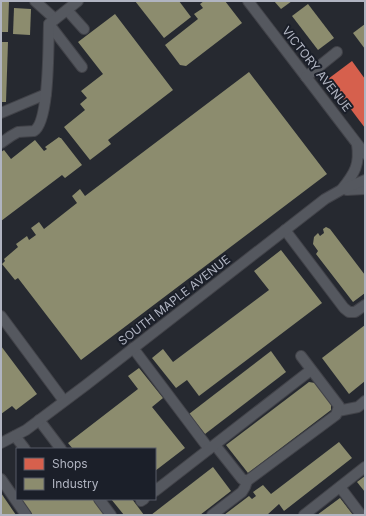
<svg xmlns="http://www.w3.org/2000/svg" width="366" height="516" font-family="Inter,sans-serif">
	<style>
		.shops { fill: #d6604d }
		.industry { fill: #8c8c6e }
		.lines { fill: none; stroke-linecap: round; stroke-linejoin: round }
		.minor-casing { stroke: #424349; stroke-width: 12 }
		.minor { stroke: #55585f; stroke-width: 10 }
		.labels { text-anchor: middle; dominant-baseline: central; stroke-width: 4; stroke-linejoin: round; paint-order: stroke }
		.street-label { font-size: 12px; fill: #b0b4c1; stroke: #1b1f29 }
	</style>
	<rect width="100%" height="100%" fill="#262930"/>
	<polygon class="shops" points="352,61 365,79 365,128 328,79"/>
	<g class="industry">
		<polygon points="1,1 9,1 8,32 1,32"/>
		<polygon points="135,1 179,1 191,17 164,38"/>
		<polygon points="204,1 225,1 242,23 186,66 180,65 165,45 198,19 194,14 203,8 200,4"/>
		<polygon points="274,1 292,1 281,9"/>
		<polygon points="308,4 334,38 318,50 292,16"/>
		<polygon points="14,8 31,9 30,35 13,34"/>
		<polygon points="115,14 173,90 108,140 111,144 90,160 64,127 85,110 80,104 87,98 81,91 103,74 78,42"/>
		<polygon points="365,24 365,49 353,33"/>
		<polygon points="1,42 8,42 6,102 1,102"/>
		<polygon points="249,72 327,174 81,360 18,278 15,280 2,264 5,261 4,259 18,247 16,244 27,236 29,240 36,235 31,228 39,222 44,229 77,203 72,196 80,189 85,196"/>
		<polygon points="59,137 60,138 61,138 82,165 65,178 62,175 1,221 1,152 4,150 11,159 35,140 44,151 47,149 45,147"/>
		<polygon points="326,227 330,229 365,275 365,293 353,302 316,254 318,251 313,244 314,237 318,233 320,236 324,233 323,229"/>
		<polygon points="281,250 322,303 199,396 187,380 176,388 152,358 163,349 173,362 269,290 254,271"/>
		<polygon points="365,325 365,381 349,394 322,358"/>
		<polygon points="1,346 37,394 16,410 12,406 1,414"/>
		<polygon points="271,351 286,372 205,434 189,414"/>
		<polygon points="139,368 163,398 152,407 185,448 155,471 155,449 73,449 68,443 138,389 128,376"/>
		<polygon points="309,382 315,383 331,403 331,410 248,473 226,445"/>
		<polygon points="339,442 352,458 284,511 279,504 267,515 224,515 249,496 252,499 256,496 253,492 263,485 271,494"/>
		<polygon points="213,467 231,491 200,515 151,515"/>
		<polygon points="365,476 365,492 357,482"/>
		<polygon points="1,493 16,515 1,515"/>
		<polygon points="340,498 353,515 317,515"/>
		<polygon points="20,499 93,499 105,515 33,515"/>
		<polygon points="111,499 132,499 144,515 124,515"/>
	</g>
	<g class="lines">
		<g class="minor-casing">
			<g id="minor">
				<polyline points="35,1 55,19"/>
				<polyline points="248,1 365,154"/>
				<polyline points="67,10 84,29"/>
				<polyline points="49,24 82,67"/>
				<polyline points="306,77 337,52"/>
				<polyline points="1,113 46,94"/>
				<path d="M1,143L11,136L18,132L34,131C50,121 48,44 49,24L78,1"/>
				<path d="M342,189C355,173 360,164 357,144"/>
				<polyline points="347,190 365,189"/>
				<polyline points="285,230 344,308 349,312 355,312 365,305"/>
				<polyline points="1,316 64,401"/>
				<polyline points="133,348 209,449"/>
				<polyline points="338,411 358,407 365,401"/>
				<polyline points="39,420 61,449"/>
				<polyline points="15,436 25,449"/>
				<polyline points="1,443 26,430 86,385 325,199 341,190 365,180"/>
				<polyline points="215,445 242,479 247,481 336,415 339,406 301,356"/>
				<polyline points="1,479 26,515"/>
				<polyline points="340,487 361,515"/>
				<polyline points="155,491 311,370"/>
				<polyline points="99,499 111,515"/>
				<polyline points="141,501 144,499"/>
				<polyline points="212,515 242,492 245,487 247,481"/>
				<polyline points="304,515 365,467"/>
			</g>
		</g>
		<use href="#minor" class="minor"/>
	</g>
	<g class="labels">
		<g class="street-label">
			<text transform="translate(317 69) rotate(52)">VICTORY AVENUE</text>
			<text transform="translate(174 300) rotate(-38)">SOUTH MAPLE AVENUE</text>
		</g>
	</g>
	<rect width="366" height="516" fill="none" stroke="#b0b4c1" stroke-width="4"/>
	<rect x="16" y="448" width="140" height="52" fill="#1b1f29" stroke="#575b66"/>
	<rect x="24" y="458" width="20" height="12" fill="#d6604d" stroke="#575b66"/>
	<text x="52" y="468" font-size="12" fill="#b0b4c1">Shops</text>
	<rect x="24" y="478" width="20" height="12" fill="#8c8c6e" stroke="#575b66"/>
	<text x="52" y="488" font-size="12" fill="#b0b4c1">Industry</text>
</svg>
